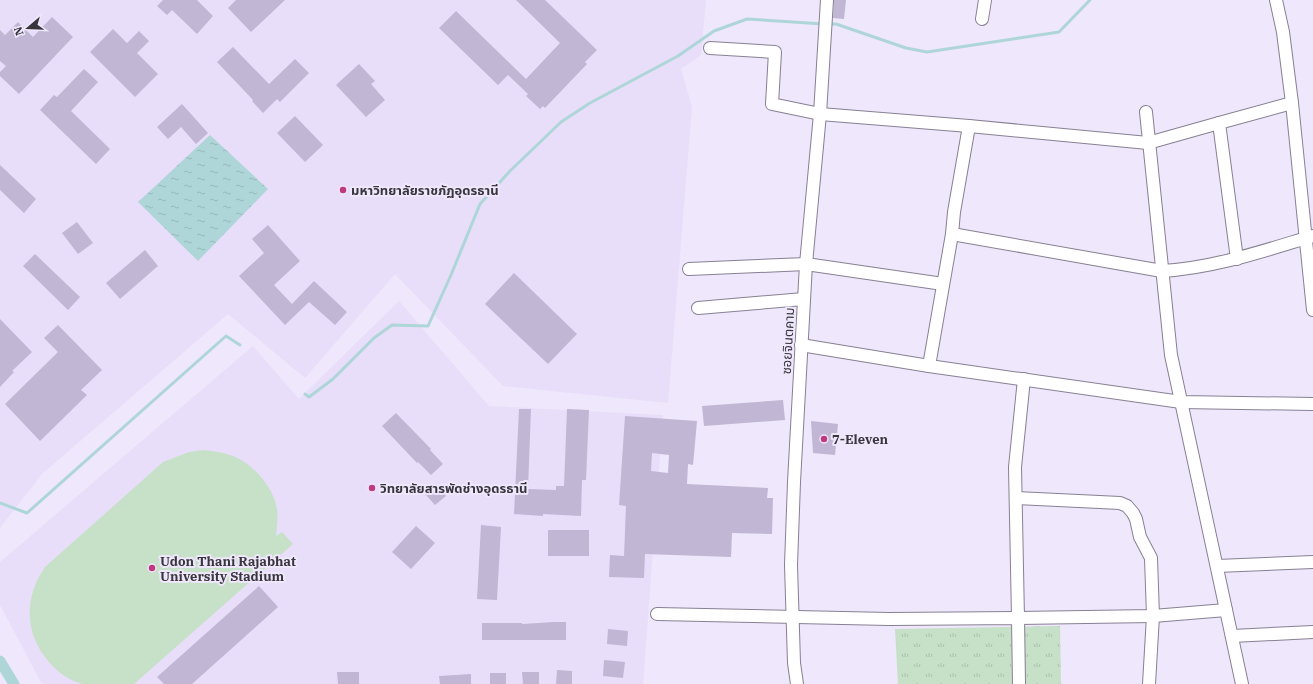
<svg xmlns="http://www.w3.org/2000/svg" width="1313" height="684" font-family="'IBM Plex Serif','Noto Sans Thai',serif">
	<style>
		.built { fill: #e8defa }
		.grass { fill: url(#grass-tufts) }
		.garden { fill: #c7e0c8 }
		.water { fill: url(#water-ripples) }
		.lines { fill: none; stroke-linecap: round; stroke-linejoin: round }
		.stream { stroke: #aed6d9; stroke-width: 3 }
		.canal { stroke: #aed6d9; stroke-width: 11 }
		.building { fill: #c1b6d3; fill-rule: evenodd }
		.street-casing { stroke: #878093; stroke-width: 14 }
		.street { stroke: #fff; stroke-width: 12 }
		.poi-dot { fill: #be3a7f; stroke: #efe7fb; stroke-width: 1.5 }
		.labels { text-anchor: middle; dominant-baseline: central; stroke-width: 4; stroke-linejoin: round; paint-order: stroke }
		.poi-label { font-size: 13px; font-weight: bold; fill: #38353d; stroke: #efe7fb; text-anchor: start }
		.street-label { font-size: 13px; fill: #38353d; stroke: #efe7fb }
	</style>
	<defs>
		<pattern id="grass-tufts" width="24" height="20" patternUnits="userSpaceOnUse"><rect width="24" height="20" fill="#c7e0c8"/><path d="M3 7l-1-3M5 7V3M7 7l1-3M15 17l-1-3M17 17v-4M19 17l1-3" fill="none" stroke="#acc1ad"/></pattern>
		<pattern id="water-ripples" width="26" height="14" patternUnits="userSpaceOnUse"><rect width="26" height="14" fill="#aed6d9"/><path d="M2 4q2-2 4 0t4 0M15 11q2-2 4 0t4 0" fill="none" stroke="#96b8bb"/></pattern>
	</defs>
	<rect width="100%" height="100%" fill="#efe7fb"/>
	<g class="built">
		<polygon points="0,0 706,0 701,55 681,69 692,107 668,403 503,386 395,274 305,378 228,314 42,474 0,528"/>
		<polygon points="399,301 489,406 663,415 643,684 42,684 0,605 0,562 253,346 299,399"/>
	</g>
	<polygon class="grass" points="1060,626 1061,684 898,684 895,629"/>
	<path class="garden" d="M203,450C212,451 221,452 230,455C252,462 273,486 277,509C278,518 277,527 276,536L282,532L293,544L134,684C121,684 109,684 97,684C92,684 86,684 82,684C69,680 57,672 49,662C24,634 24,597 45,567L163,462L189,452Z"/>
	<polygon class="water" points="210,135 268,189 198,261 138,202"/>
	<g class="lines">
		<g class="stream">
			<polyline points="829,24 836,24 906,48 927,52 1059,32 1090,0"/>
			<polyline points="305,394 309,397 333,379 374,338 392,325 428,326 451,275 480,204 510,171 561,122 590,103 678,56 714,31 747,19 823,24"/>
			<polyline points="0,503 27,513 226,336 240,345"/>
		</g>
		<polyline class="canal" points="0,661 14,684"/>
	</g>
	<g class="building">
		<polygon points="163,0 197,0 213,16 197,34 172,10 167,15 157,6"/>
		<polygon points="236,0 285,0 251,32 228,8"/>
		<polygon points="516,0 545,0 597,50 585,62 587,64 545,108 543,106 540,109 526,96 528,94 508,75 498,85 439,28 456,11 526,79 560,43"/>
		<polygon points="834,0 846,0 844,19 833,18"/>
		<polygon points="52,17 73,37 19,94 0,76 0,72 6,66 0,61 0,30 5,35 18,22 33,37"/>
		<polygon points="113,29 127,43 139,31 149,41 137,53 158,74 135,97 90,52"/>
		<polygon points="233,47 269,84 295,59 309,73 280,102 277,99 263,113 252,101 253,100 217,62"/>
		<polygon points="359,64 375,81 371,84 385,100 366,117 336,85"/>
		<polygon points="84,69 98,82 71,111 110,149 96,164 40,110 54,95 57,97"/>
		<polygon points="182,104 208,133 196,144 181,127 168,139 157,127"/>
		<polygon points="295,116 323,145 305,162 277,133"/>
		<polygon points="0,165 36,199 24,213 0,190"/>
		<polygon points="77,222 93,243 78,254 62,233"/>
		<polygon points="268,225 300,261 274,285 292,304 314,281 347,312 335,325 309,302 285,325 239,276 264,253 252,239"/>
		<polygon points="145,250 158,266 120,299 106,283"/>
		<polygon points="35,254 80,297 68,310 23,266"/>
		<polygon points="514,273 577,334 548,364 485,304"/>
		<polygon points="0,319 32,352 12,371 14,372 0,387"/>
		<polygon points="58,325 102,370 81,390 87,395 40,441 5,404 58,352 44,338"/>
		<polygon points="783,400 785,420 704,426 702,406"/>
		<polygon points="519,409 531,409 528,489 556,490 556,486 564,486 567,409 589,410 586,480 582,480 581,516 543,514 543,516 514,514"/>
		<polygon points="396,413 431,449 430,450 443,464 431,475 418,462 417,463 382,426"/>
		<path d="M625,416L697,421L693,465L688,464L687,484L768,488L767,498H773L772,534L732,533L731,557L645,554L644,578L609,577L610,555L624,556L626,506L619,505ZM652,453L669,455L668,473L651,471Z"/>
		<polygon points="811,421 838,424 835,455 813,453"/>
		<polygon points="436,484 446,496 435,505 425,494"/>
		<polygon points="481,525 501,527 497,600 477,599"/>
		<polygon points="416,526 435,543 411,569 392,552"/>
		<rect x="548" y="530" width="41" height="26"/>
		<polygon points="259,586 278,607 192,684 164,684 157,677"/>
		<polygon points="554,622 566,622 566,640 482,640 482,623 522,623 522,624"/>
		<polygon points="608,629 628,631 627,646 607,644"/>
		<polygon points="604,660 625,662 623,678 603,676"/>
		<polygon points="557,670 572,671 572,684 556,684"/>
		<polygon points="337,672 359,672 359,684 338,684"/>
		<polygon points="522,672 539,672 539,684 523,684"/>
		<rect x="490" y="673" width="16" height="11"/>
		<polygon points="471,674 471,684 440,684 439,676"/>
	</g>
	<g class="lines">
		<g class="street-casing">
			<g id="street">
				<polyline points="1276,0 1283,32 1292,103 1313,310"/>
				<polyline points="982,19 985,0"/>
				<polyline points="710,48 775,52 772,104 820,114 969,126 1148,143 1219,123 1292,103"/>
				<polyline points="1146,112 1171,355 1242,684"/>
				<polyline points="1219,123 1237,259"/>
				<path d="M952,234L1162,271C1214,268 1263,251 1313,236"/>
				<polyline points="689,269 806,264 943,284"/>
				<polyline points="698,308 804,299"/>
				<polyline points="801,345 929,366 1181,402 1313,404"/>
				<polyline points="929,366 952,234 954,212 969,126"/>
				<polyline points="1024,379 1015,467 1018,618 1153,616 1226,610"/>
				<polyline points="1016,498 1120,503 1127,506 1133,513 1136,519 1140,537 1151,558 1153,616 1149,684"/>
				<polyline points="1217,566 1313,562"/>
				<polyline points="657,614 889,619 1018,618 1019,684"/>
				<polyline points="1232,636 1313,632"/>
				<polyline points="797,684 794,663 791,565 794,482 806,264 820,114 827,0"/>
			</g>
		</g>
		<use href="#street" class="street"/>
	</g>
	<g class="poi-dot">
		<circle cx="343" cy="190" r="4"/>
		<circle cx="824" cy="439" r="4"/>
		<circle cx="372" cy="488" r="4"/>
		<circle cx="152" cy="568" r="4"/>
	</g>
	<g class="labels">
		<g class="poi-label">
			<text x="351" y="190">มหาวิทยาลัยราชภัฏอุดรธานี</text>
			<text x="832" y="439">7-Eleven</text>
			<text x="380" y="488">วิทยาลัยสารพัดช่างอุดรธานี</text>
			<text x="160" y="561">Udon Thani Rajabhat<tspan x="160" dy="15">University Stadium</tspan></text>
		</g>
		<g class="street-label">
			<text transform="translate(788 341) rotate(-87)">ซอยจินตคาม</text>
		</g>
	</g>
	<g transform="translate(28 28) rotate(251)" stroke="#efe7fb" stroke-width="3" paint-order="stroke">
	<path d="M0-3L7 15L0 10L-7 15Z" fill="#38353d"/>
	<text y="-6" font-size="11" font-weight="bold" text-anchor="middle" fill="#38353d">N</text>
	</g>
</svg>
